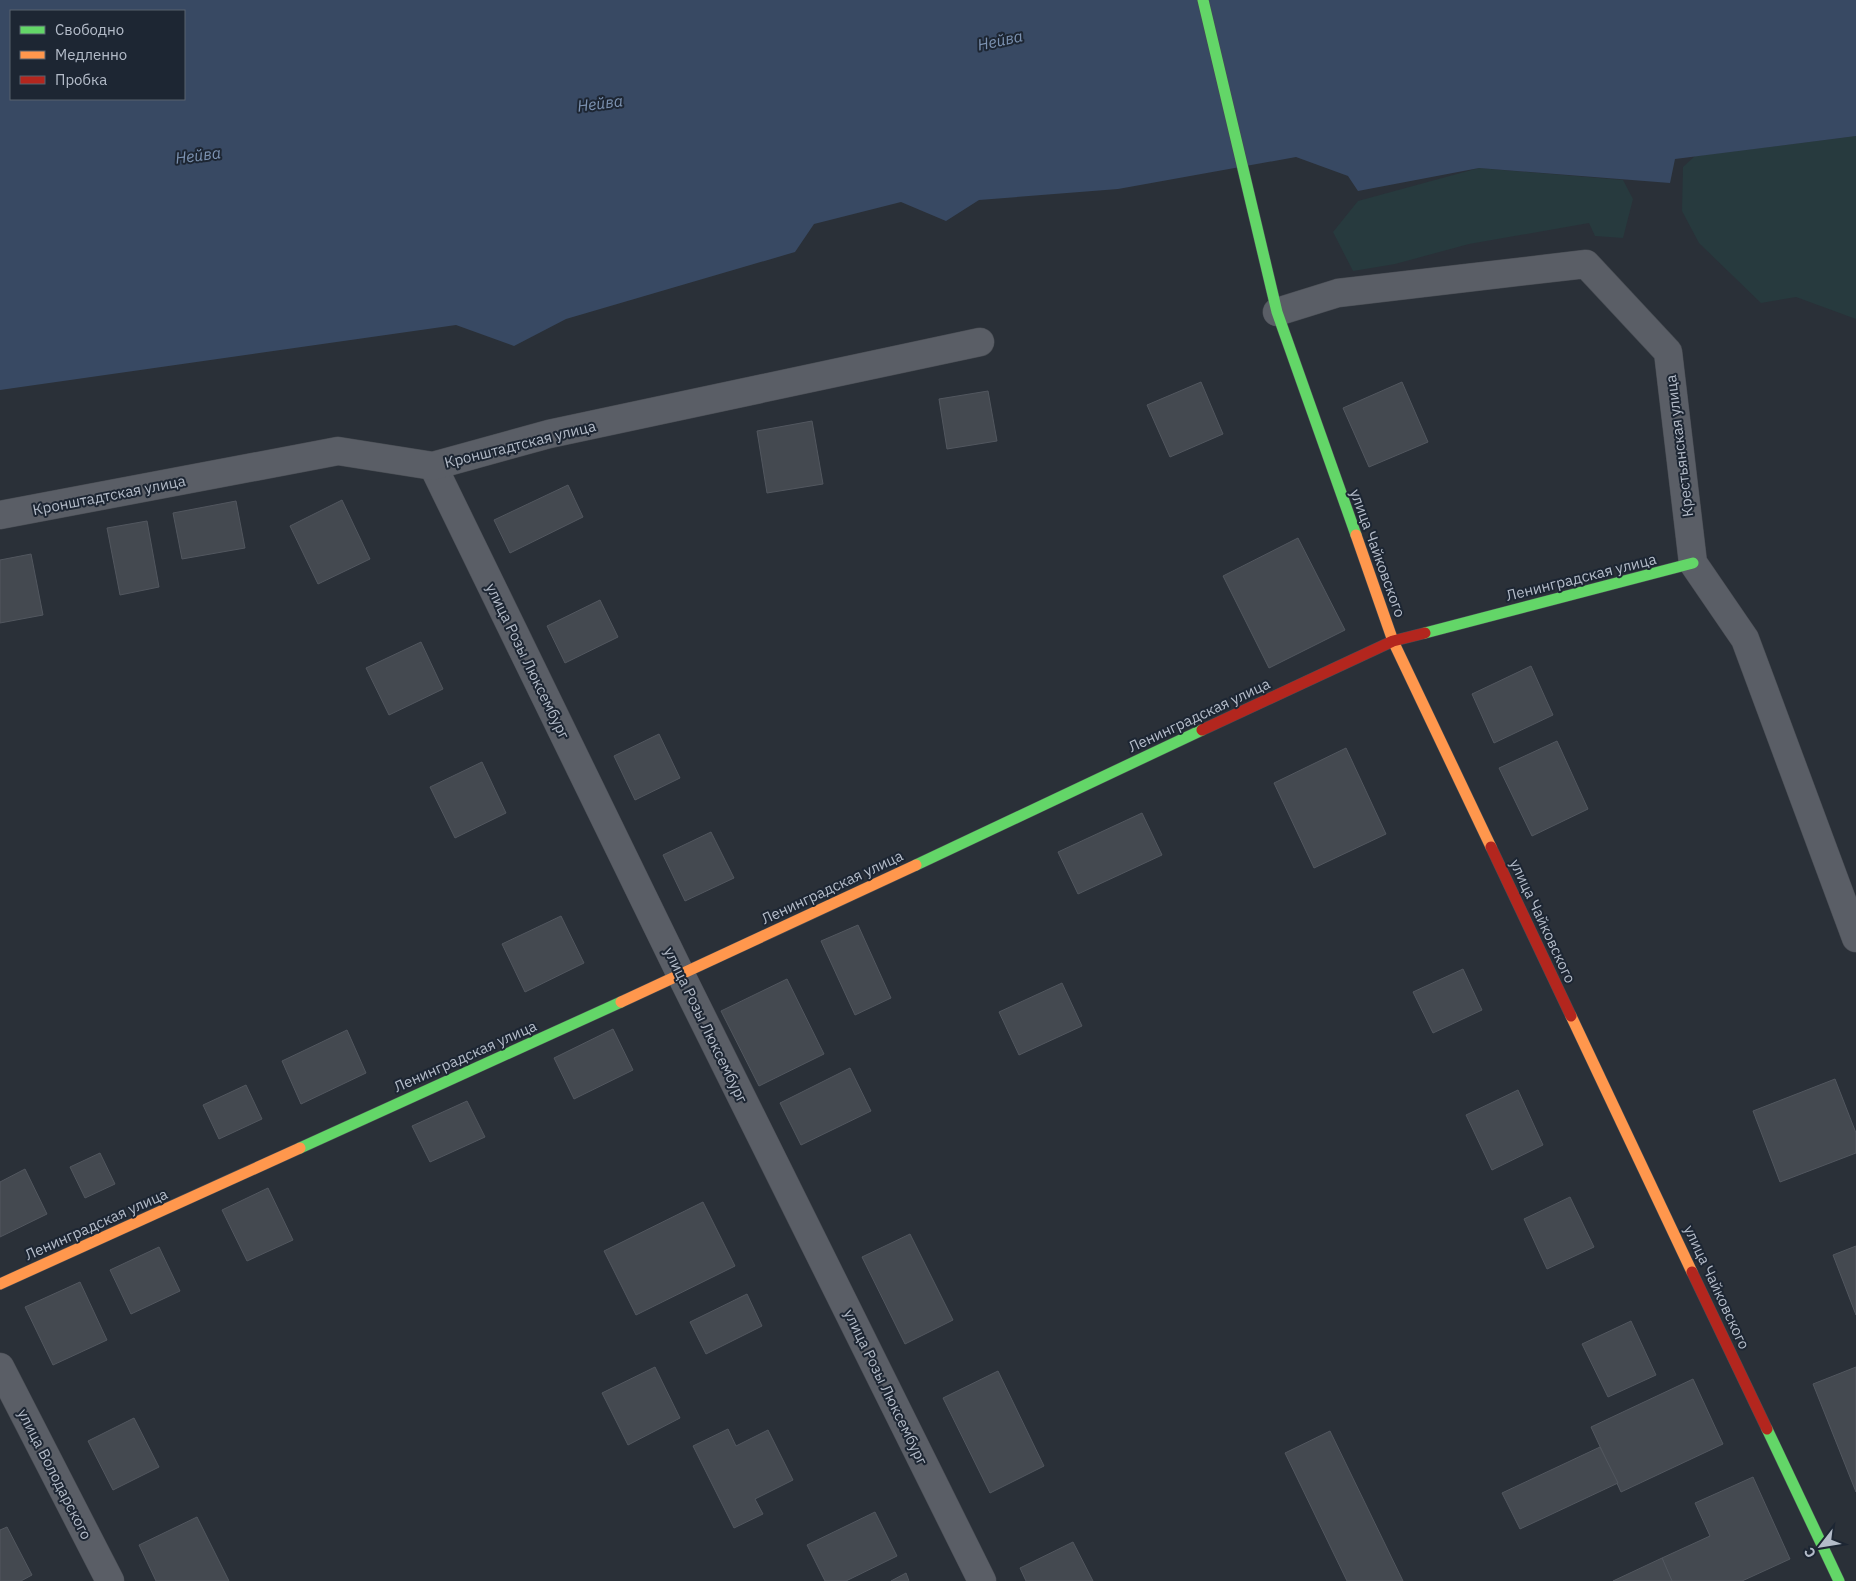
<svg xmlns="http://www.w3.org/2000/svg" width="1856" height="1581" font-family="'IBM Plex Sans',sans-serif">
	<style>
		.green { fill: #273a3e }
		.water { fill: #384963; fill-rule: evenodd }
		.building { fill: #444950; stroke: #52575f }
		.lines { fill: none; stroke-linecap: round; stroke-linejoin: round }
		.street-casing { stroke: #484c53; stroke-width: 29 }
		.fast-casing { stroke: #484c53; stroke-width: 12 }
		.slow-casing { stroke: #484c53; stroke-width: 12 }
		.jam-casing { stroke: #484c53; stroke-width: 12 }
		.street { stroke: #5a5e66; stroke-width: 28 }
		.fast { stroke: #63d668; stroke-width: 11 }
		.slow { stroke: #ff974d; stroke-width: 11 }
		.jam { stroke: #b3261e; stroke-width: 11 }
		.labels { text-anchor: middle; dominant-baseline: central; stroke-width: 4; stroke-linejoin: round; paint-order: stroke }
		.street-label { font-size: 15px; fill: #b4bcc9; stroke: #1d2633 }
		.water-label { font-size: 16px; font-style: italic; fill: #7c92b1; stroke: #1d2633 }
	</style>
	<rect width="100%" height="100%" fill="#2a3038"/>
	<g class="green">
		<polygon points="1856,136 1856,319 1796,297 1761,303 1699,243 1682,211 1683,167 1695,156"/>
		<polygon points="1479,168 1623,180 1633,199 1623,238 1595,236 1589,223 1469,244 1395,264 1353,271 1333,232 1358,201"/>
	</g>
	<path class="water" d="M0,0H1856V136L1675,159L1670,183L1479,168L1358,191L1348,176L1296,157L1118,189L979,200L946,221L901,202L814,224L795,252L566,319L514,346L456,325L0,390ZM11,11H184V99H11Z"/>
	<g class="building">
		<polygon points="1201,382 1223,434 1170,457 1147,405"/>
		<polygon points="1402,382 1428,442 1369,467 1343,408"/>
		<polygon points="988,391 997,441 947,449 939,399"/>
		<polygon points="812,421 823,484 767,493 757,431"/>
		<polygon points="568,485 583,517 510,553 494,520"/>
		<polygon points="342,500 370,559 318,584 290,526"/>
		<polygon points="236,501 245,548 182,559 173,513"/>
		<polygon points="147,521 159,587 120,595 107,528"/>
		<polygon points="1298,538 1345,630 1269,668 1223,576"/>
		<polygon points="31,554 43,615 0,623 0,560"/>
		<polygon points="600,600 618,637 565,663 547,626"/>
		<polygon points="421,642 443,689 389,715 366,668"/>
		<polygon points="1531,666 1553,715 1494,743 1472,694"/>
		<polygon points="659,734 680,778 635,800 614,756"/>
		<polygon points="1557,741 1588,809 1532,836 1499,768"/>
		<polygon points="1346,748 1386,834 1314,868 1274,783"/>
		<polygon points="482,762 506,813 455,838 430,787"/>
		<polygon points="1142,813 1162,855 1078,894 1058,852"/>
		<polygon points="711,832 734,878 685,901 663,855"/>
		<polygon points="561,916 584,963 525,992 502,944"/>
		<polygon points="858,925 891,998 855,1015 821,941"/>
		<polygon points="1463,969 1482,1010 1433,1033 1413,992"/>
		<polygon points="787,979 824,1054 759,1086 721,1011"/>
		<polygon points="1062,983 1082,1026 1019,1055 999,1012"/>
		<polygon points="613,1029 633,1070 574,1099 554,1058"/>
		<polygon points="347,1030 366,1073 301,1104 282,1061"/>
		<polygon points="850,1068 871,1111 801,1145 780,1103"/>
		<polygon points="1835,1079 1856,1133 1856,1153 1780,1182 1753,1111"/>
		<polygon points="246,1085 262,1119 219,1139 203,1105"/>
		<polygon points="1518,1090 1543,1145 1492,1170 1466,1115"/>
		<polygon points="467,1101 485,1137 430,1162 412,1126"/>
		<polygon points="100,1153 115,1184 85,1198 70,1167"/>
		<polygon points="25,1169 47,1214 0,1237 0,1182"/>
		<polygon points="268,1188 293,1240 247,1261 222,1210"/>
		<polygon points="1570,1197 1594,1247 1547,1269 1524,1219"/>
		<polygon points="703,1202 735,1266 636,1315 604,1251"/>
		<polygon points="910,1234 953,1320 905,1344 862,1257"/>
		<polygon points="1856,1246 1856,1315 1833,1255"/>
		<polygon points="159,1247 180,1291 131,1314 110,1270"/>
		<polygon points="80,1282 107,1340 53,1365 25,1307"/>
		<polygon points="747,1294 762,1326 706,1354 690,1322"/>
		<polygon points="1631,1321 1656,1375 1608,1397 1582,1344"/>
		<polygon points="655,1367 680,1418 628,1445 602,1393"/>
		<polygon points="1856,1367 1856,1492 1813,1384"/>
		<polygon points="998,1371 1044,1466 990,1493 943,1398"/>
		<polygon points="1693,1379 1723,1444 1621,1492 1591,1427"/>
		<polygon points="134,1418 159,1467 113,1490 88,1441"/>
		<polygon points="728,1429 736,1446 768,1430 793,1480 755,1499 763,1514 734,1528 693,1446"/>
		<polygon points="1330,1431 1403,1581 1347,1581 1285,1453"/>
		<polygon points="1600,1447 1618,1483 1520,1529 1502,1493"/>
		<polygon points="1753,1477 1790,1559 1742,1581 1672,1581 1662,1558 1710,1536 1695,1503"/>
		<polygon points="875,1512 897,1556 846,1581 825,1581 807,1545"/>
		<polygon points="197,1517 229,1581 156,1581 139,1545"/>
		<polygon points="7,1527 32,1575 21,1581 0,1581 0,1530"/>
		<polygon points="1073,1542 1093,1581 1026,1581 1020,1568"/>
		<polygon points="1662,1558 1672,1581 1613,1581"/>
		<polygon points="906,1573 909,1581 891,1581"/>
	</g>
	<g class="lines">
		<g class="street-casing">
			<g id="street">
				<polyline points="1277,312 1338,293 1586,264 1668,352 1693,563 1745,639 1856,938"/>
				<polyline points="433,466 681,975 982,1581"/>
				<polyline points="0,515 338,451 433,466 549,434 980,342"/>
				<polyline points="0,1367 110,1581"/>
			</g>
		</g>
		<g class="fast-casing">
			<g id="fast">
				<polyline points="1203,0 1277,312 1356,535"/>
				<polyline points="1425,633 1693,563"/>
				<polyline points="916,865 1202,730"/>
				<polyline points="300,1148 621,1002"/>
				<polyline points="1767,1429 1839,1581"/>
			</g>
		</g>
		<g class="slow-casing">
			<g id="slow">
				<polyline points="1356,535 1393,641 1491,847"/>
				<polyline points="621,1002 916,865"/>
				<polyline points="1571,1016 1692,1272"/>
				<polyline points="0,1284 300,1148"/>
			</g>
		</g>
		<g class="jam-casing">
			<g id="jam">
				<polyline points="1202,730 1393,641 1425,633"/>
				<polyline points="1491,847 1571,1016"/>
				<polyline points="1692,1272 1767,1429"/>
			</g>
		</g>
		<use href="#street" class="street"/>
		<use href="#fast" class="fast"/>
		<use href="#slow" class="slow"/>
		<use href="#jam" class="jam"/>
	</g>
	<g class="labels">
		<g class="street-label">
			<text transform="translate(520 444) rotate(-14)">Кронштадтская улица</text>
			<text transform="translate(1679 446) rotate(-97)">Крестьянская улица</text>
			<text transform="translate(109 495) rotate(-11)">Кронштадтская улица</text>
			<text transform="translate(1378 553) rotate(70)">улица Чайковского</text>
			<text transform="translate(1581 577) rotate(-14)">Ленинградская улица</text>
			<text transform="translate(528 661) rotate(64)">улица Розы Люксембург</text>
			<text transform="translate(1199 715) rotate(-25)">Ленинградская улица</text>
			<text transform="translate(832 887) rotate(-25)">Ленинградская улица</text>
			<text transform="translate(1543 921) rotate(65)">улица Чайковского</text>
			<text transform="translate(706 1025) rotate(64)">улица Розы Люксембург</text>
			<text transform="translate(465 1056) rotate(-24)">Ленинградская улица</text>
			<text transform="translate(96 1224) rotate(-24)">Ленинградская улица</text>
			<text transform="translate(1717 1287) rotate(65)">улица Чайковского</text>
			<text transform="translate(886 1387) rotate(64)">улица Розы Люксембург</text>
			<text transform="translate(55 1474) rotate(63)">улица Володарского</text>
		</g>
		<g class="water-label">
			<text transform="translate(1000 40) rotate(-12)">Нейва</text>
			<text transform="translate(600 103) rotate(-7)">Нейва</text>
			<text transform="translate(198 155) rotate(-7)">Нейва</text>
		</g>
	</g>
	<rect x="10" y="10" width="175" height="90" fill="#1d2633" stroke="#59626f"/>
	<rect x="20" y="26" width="25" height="8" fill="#63d668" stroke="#59626f"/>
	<text x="55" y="35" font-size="15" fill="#b4bcc9">Свободно</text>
	<rect x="20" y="51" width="25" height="8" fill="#ff974d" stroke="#59626f"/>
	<text x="55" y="60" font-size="15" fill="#b4bcc9">Медленно</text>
	<rect x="20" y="76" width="25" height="8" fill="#b3261e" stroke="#59626f"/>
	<text x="55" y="85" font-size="15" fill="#b4bcc9">Пробка</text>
	<g transform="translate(1821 1546) rotate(239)" stroke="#1d2633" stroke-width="4" paint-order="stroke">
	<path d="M0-4L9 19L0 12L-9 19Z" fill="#b4bcc9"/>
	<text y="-8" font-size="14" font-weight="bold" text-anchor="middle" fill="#b4bcc9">С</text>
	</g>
</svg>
